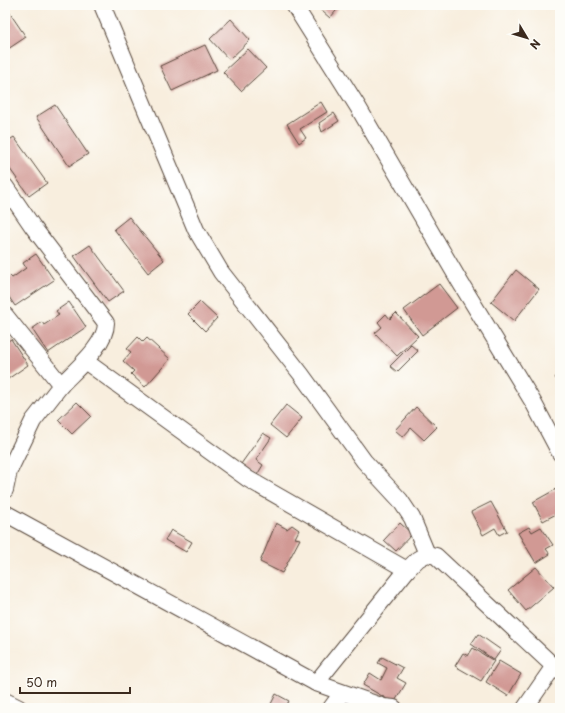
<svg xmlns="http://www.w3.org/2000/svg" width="565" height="713" font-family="'Playpen Sans',sans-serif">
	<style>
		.building { fill: #d19994 }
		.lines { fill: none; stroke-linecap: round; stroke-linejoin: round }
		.street-casing { stroke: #57473b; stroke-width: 18 }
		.street { stroke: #fff; stroke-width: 16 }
	</style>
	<rect width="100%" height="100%" fill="#fdfcf7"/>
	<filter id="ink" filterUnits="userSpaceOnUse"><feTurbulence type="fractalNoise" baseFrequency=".025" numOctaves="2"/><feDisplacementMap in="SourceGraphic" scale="8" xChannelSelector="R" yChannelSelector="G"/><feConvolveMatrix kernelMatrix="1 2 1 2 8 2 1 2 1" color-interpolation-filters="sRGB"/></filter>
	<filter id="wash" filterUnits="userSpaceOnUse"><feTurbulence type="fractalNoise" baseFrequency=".012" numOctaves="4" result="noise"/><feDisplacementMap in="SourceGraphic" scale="16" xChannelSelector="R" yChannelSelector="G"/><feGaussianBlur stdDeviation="0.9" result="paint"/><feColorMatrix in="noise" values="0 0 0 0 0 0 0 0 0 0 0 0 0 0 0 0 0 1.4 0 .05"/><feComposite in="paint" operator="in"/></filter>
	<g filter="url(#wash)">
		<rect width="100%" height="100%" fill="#f8eede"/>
		<g id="blocks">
			<g class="building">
				<polygon points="315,5 341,5 330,18"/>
				<polygon points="5,6 26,37 8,49 5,45"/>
				<polygon points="231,19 250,40 229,60 210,39"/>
				<polygon points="205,45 217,70 172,91 160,66"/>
				<polygon points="248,49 266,68 241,91 223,72"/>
				<polygon points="321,102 327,112 300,129 306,138 299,143 287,124"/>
				<polygon points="55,105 88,154 69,166 36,117"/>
				<polygon points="334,113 339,121 322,132 319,123"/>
				<polygon points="14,137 47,183 29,196 5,162 5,143"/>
				<polygon points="129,217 164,260 148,273 114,229"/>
				<polygon points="90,245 124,291 108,302 74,256"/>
				<polygon points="36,254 54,280 15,306 5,291 5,278 9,275 12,278 26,268 23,263"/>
				<polygon points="516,270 539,289 514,321 491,302"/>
				<polygon points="439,284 457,308 422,335 404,310"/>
				<polygon points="69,302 86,327 48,353 32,329 42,322 44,325 59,315 56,311"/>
				<polygon points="200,302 217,318 205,331 188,314"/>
				<polygon points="396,313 418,336 397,356 375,333 382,327 378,322 386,314 390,319"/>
				<polygon points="138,337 143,342 147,338 170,359 145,387 131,374 134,371 123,361 131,352 127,349"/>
				<polygon points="11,339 28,365 5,381 5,343"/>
				<polygon points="411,345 418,351 397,372 390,366"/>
				<polygon points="560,371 560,382 555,378"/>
				<polygon points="77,402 91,416 72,434 58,420"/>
				<polygon points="286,405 302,418 286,438 270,425"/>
				<polygon points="416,407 437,427 424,440 411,428 403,437 395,430"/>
				<polygon points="263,433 271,438 256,460 263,465 257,475 241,464"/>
				<polygon points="560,487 560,512 543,521 533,502"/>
				<polygon points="491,502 507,531 499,535 495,528 483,535 471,512"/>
				<polygon points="276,523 287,529 292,525 299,530 295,538 300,539 282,573 260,562"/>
				<polygon points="400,523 412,534 396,551 384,540"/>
				<polygon points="529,527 532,532 541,527 553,545 546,549 550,554 536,563 518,533"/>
				<polygon points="171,530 192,542 186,552 165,540"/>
				<polygon points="536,567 554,587 526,611 508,590"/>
				<polygon points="478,634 501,650 494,660 471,644"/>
				<polygon points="473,648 494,661 481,681 455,666 463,653 468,656"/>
				<polygon points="382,657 403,668 397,678 406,683 394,703 363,685 370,673 381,680 387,668 378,663"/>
				<polygon points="499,661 521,674 508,696 486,682"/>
				<polygon points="276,694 289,701 285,708 269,708"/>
			</g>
		</g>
	</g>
	<g filter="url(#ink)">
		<use href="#blocks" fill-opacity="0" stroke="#57473b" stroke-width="1"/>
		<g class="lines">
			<g class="street-casing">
				<g id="street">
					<polyline points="102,5 196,230 221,272 301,374 364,461 400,500 412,518 427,554"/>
					<polyline points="294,5 358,107 460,282 533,402 560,453"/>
					<path d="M5,186L33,227L106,323C106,345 75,370 61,385"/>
					<polyline points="5,315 61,385 33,421 9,471 5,490"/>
					<polyline points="85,361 248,479 407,570"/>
					<polyline points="5,513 316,683 407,570 418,559 427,554 436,556 560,672"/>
					<polyline points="316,683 384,707 394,708"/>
					<polyline points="5,701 19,708"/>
					<polyline points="331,708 342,693"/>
					<polyline points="525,708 554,666"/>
				</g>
			</g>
			<use href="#street" class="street"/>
		</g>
	</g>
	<rect width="565" height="713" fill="none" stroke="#fdfcf7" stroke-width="20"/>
	<g transform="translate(527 38) rotate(128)" stroke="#fdfcf7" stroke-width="3" paint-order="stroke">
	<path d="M0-3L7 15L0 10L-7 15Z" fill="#3b2a1e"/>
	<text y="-6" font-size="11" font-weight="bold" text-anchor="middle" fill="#3b2a1e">N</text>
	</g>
	<path d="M20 687v6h110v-6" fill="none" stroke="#3b2a1e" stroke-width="2"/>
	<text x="26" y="687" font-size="12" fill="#3b2a1e" stroke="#fdfcf7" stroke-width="3" paint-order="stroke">50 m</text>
</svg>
